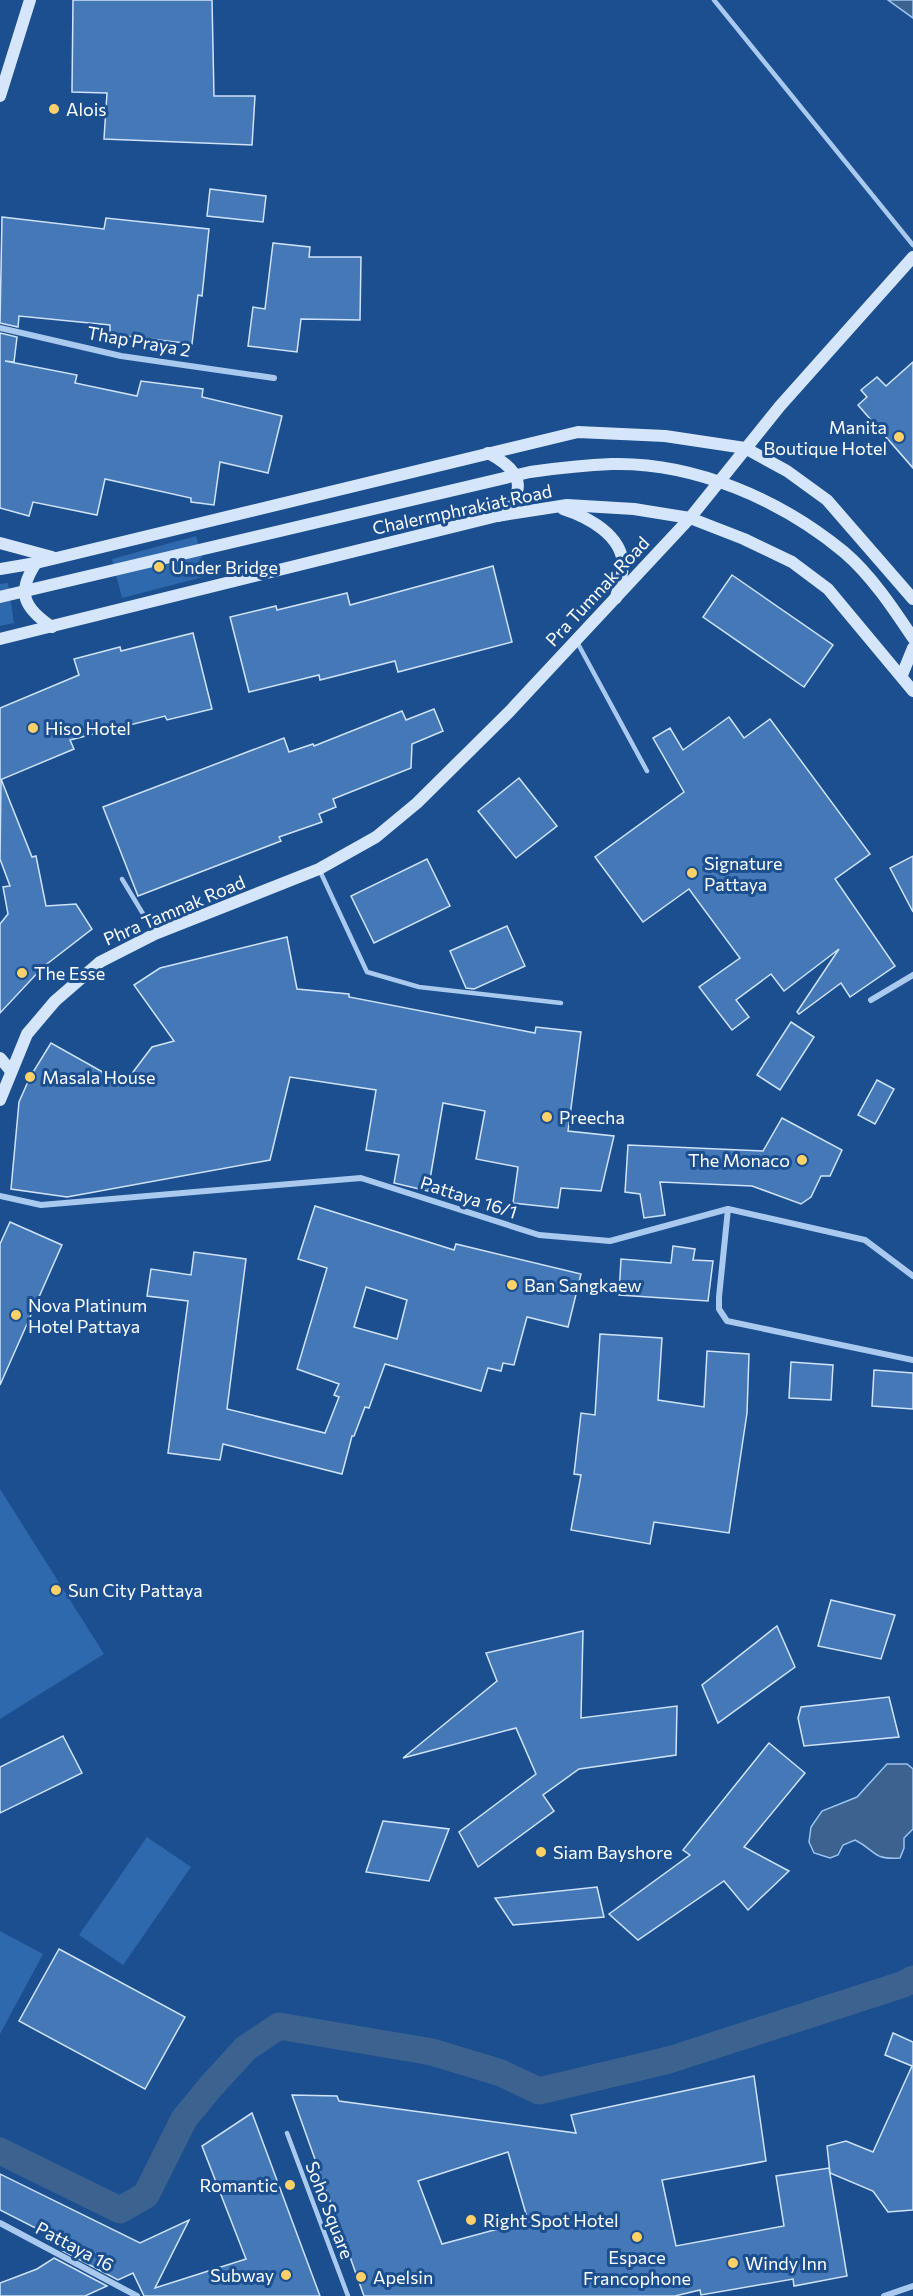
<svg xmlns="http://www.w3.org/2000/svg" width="913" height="2296" font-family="Commissioner,sans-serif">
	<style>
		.green { fill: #2e69ad }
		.water { fill: #3c6290; stroke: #9cc4f0; stroke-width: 1.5 }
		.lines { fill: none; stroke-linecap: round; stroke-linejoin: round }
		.canal { stroke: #3c6290; stroke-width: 27 }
		.building { fill: #4478b7; stroke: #cfe3fa; stroke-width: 1.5; fill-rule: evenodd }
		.lane { stroke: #a9c9ee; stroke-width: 4.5 }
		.street { stroke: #a9c9ee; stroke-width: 6 }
		.secondary { stroke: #d6e6fa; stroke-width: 12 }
		.secondary-bridge { stroke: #d6e6fa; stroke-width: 12 }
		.poi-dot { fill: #ffd166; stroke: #1b4f8f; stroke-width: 2 }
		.labels { text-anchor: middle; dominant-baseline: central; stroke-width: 6; stroke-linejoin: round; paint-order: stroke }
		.poi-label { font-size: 18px; fill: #fff; stroke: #1b4f8f; text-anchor: start }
		.street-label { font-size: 18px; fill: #fff; stroke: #1b4f8f }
	</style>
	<rect width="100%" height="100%" fill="#1b4f8f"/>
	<g class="green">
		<polygon points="196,536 207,576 122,598 112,559"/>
		<polygon points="8,583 14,623 0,626 0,584"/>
		<polygon points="0,1489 104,1654 0,1719"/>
		<polygon points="147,1837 191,1867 123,1965 79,1935"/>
		<polygon points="0,1931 43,1954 0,2034"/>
	</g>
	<g class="water">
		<polygon points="888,0 913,0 913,18"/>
		<path d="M887,1764H907L913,1769V1829L904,1838V1848L900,1858C872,1860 877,1851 855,1840L843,1845L838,1855L830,1858L814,1853L809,1842L811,1827L822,1811L857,1797Z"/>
	</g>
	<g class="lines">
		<polyline class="canal" points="0,2151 120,2210 146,2195 184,2119 212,2085 246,2048 279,2026 432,2052 501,2073 539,2091 669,2060 904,1984 913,1979"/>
	</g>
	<g class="building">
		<polygon points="73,0 212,0 214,96 255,96 252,145 104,139 107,93 72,92"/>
		<polygon points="210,189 266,196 263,222 207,216"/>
		<polygon points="2,217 104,229 106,218 209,229 202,296 198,295 192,344 110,334 110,325 19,316 18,327 0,323"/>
		<polygon points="273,243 310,247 309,257 361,257 360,320 301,319 297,352 248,346 253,307 265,309"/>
		<polygon points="0,333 17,337 14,362 5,361 77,375 75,383 137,396 141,381 203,389 202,397 282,416 268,473 220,462 214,505 191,502 191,498 105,479 97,515 33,502 29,516 0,508"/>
		<polygon points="913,362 913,468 858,405 867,397 861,390 877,377 886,386"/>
		<polygon points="493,566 512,642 398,672 395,661 320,680 319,675 249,692 230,617 276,606 277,610 347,593 350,605"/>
		<polygon points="732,575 833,645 804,687 703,617"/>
		<polygon points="193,633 212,709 167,720 165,716 70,740 74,749 0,780 0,708 79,675 74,659 120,647 121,651"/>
		<polygon points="434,709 443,731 412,744 411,768 333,799 336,807 319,814 322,822 279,837 281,841 138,896 103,807 284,738 289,752 313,744 314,746 402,711 406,720"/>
		<polygon points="729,717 744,738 770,719 870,854 835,879 895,966 850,997 841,983 799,1014 797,1012 839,949 784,991 771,974 736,1000 749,1017 732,1030 699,987 740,958 689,889 643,922 595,857 684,792 653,738 670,728 683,750"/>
		<polygon points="519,778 557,826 516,858 478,811"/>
		<polygon points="1,779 32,857 36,856 46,906 76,904 92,929 43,967 0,1013 0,924 8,914 3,887 10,886 0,859"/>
		<polygon points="913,856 913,912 890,868"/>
		<polygon points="427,859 450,906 374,943 351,896"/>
		<polygon points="507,926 525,966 474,989 466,988 450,951"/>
		<polygon points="287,937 297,989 349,994 349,997 535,1033 536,1027 581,1032 568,1131 614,1136 601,1191 561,1188 558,1208 513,1203 518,1167 476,1159 485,1111 443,1103 428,1191 394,1183 399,1155 366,1150 376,1090 290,1077 270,1160 67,1197 11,1189 19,1102 30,1077 51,1043 124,1084 152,1047 174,1041 134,985 160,968"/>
		<polygon points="791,1022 814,1037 780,1090 757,1075"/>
		<polygon points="877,1080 894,1089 875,1124 858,1115"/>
		<polygon points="782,1118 842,1150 830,1176 821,1176 811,1197 801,1204 752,1186 660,1182 665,1215 644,1218 640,1194 625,1192 628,1145 763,1151"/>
		<path d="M315,1206L454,1250L456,1244L581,1274L568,1327L527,1317L514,1365L503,1363L501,1371L488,1368L481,1391L385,1364L369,1408L365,1407L354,1436H352L342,1474L223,1444L220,1460L168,1453L188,1301L147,1296L151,1269L191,1275L194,1252L246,1259L227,1409L325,1433L339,1397L334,1395L339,1384L297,1369L327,1268L298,1259ZM366,1287L407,1300L397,1339L354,1327Z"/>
		<polygon points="10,1222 62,1245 0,1385 0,1244"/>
		<polygon points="673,1246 695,1249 693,1260 713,1261 708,1301 619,1295 621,1259 671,1263"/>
		<polygon points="600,1334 662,1338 658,1400 704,1407 707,1351 749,1354 747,1413 729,1533 654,1522 650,1544 571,1530 581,1475 574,1474 581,1413 595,1415"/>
		<polygon points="791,1362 833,1365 831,1400 789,1398"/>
		<polygon points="874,1370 913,1373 913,1409 872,1406"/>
		<polygon points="831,1600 895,1615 881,1659 818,1646"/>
		<polygon points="777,1626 795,1667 718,1723 702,1685"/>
		<polygon points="583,1631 581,1718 677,1706 676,1755 579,1769 543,1795 554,1811 478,1867 459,1832 536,1774 516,1728 403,1758 497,1681 486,1653"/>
		<polygon points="889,1697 899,1737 804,1746 798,1718 801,1707"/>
		<polygon points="63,1736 82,1773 0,1813 0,1767"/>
		<polygon points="769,1743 805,1773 744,1847 789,1871 748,1910 724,1881 638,1940 609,1914 690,1855 683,1850"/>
		<polygon points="383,1821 449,1829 429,1881 366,1872"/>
		<polygon points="597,1887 604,1917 513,1925 495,1898"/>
		<polygon points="59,1949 185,2017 145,2089 19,2021"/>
		<polygon points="893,2033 913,2042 913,2210 888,2212 873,2191 830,2173 827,2146 846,2141 873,2152 912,2066 885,2055"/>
		<path d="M754,2076L766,2161L662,2180L676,2246L784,2226L776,2176L829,2168L847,2276L794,2286L793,2279L701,2295L700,2290L675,2296H364L292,2095L337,2096L339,2101L576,2133L571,2115ZM508,2152L528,2221L442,2244L418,2181Z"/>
		<polygon points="252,2113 320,2296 144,2296 133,2273 118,2280 63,2251 71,2246 0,2210 0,2174 140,2243 189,2220 155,2288 246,2259 202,2146"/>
		<polygon points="54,2258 107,2286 85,2296 0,2296 0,2283 37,2269"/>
	</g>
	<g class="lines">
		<g class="lane">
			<polyline points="714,0 913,245"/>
			<polyline points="577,642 647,771"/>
			<polyline points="319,869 367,972 419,987 561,1003"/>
			<polyline points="122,879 154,932"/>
			<polyline points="287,2133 348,2296"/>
		</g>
		<g class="street">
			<polyline points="0,328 121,356 274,378"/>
			<polyline points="871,1000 913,975"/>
			<polyline points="0,1196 41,1205 361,1178 539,1235 610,1241 728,1209 865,1240 913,1276"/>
			<polyline points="728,1209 719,1297 719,1309 727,1321 913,1360"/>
			<polyline points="0,2223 137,2296"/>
			<polyline points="884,2296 913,2286"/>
		</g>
		<g class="secondary">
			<polyline points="0,96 30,0"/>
			<path d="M488,453C521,470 530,491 498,516"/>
			<path d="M563,509C588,517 622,535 623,565C623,575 618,587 616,598"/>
			<polyline points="0,543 52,557"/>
			<path d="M36,563C16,593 24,608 52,627"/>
			<polyline points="0,569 36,563 578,432 665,436 745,448 787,471 827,500 913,599"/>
			<polyline points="0,639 497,516 567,505 634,509 690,518 744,539 792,562 828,589 913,691"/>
			<polyline points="902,675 913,648"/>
			<polyline points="0,1058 11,1071"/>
			<polyline points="0,1100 27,1034 55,1001 100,962 155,934 319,869 376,837 417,803 510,711 690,518 780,406 913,257"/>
		</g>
		<path class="secondary-bridge" d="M0,597L530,472C558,468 585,465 612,464C695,462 781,500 844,552C871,575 893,608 913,638"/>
	</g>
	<g class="poi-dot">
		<circle cx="54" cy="109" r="6"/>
		<circle cx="899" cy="437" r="6"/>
		<circle cx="159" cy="567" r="6"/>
		<circle cx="33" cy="728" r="6"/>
		<circle cx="692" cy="873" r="6"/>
		<circle cx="22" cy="973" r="6"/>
		<circle cx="30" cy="1077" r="6"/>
		<circle cx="547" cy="1117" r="6"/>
		<circle cx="802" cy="1160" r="6"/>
		<circle cx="512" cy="1285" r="6"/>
		<circle cx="16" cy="1315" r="6"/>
		<circle cx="56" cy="1590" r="6"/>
		<circle cx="541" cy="1852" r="6"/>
		<circle cx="290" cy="2185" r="6"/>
		<circle cx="471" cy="2220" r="6"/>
		<circle cx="637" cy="2237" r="6"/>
		<circle cx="733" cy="2263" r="6"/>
		<circle cx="286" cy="2275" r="6"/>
		<circle cx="361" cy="2277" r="6"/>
	</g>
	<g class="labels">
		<g class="poi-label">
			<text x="66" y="109">Alois</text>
			<text x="887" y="427" text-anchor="end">Manita<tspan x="887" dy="21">Boutique Hotel</tspan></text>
			<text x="171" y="567">Under Bridge</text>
			<text x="45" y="728">Hiso Hotel</text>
			<text x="704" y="863">Signature<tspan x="704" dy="21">Pattaya</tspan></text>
			<text x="34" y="973">The Esse</text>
			<text x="42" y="1077">Masala House</text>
			<text x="559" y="1117">Preecha</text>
			<text x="790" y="1160" text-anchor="end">The Monaco</text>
			<text x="524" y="1285">Ban Sangkaew</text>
			<text x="28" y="1305">Nova Platinum<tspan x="28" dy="21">Hotel Pattaya</tspan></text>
			<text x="68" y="1590">Sun City Pattaya</text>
			<text x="553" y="1852">Siam Bayshore</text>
			<text x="278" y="2185" text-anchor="end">Romantic</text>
			<text x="483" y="2220">Right Spot Hotel</text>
			<text x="637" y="2257" text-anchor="middle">Espace<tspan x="637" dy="21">Francophone</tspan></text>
			<text x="745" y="2263">Windy Inn</text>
			<text x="274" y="2275" text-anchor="end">Subway</text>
			<text x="373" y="2277">Apelsin</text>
		</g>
		<g class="street-label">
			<text transform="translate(139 341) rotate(10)">Thap Praya 2</text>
			<text transform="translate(462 509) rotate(-12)">Chalermphrakiat Road</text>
			<text transform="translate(597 591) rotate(-47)">Pra Tumnak Road</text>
			<text transform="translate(174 910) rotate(-23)">Phra Tamnak Road</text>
			<text transform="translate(469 1197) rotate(18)">Pattaya 16/1</text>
			<text transform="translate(330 2210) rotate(69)">Soho Square</text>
			<text transform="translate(75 2246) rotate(28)">Pattaya 16</text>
		</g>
	</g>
</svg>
